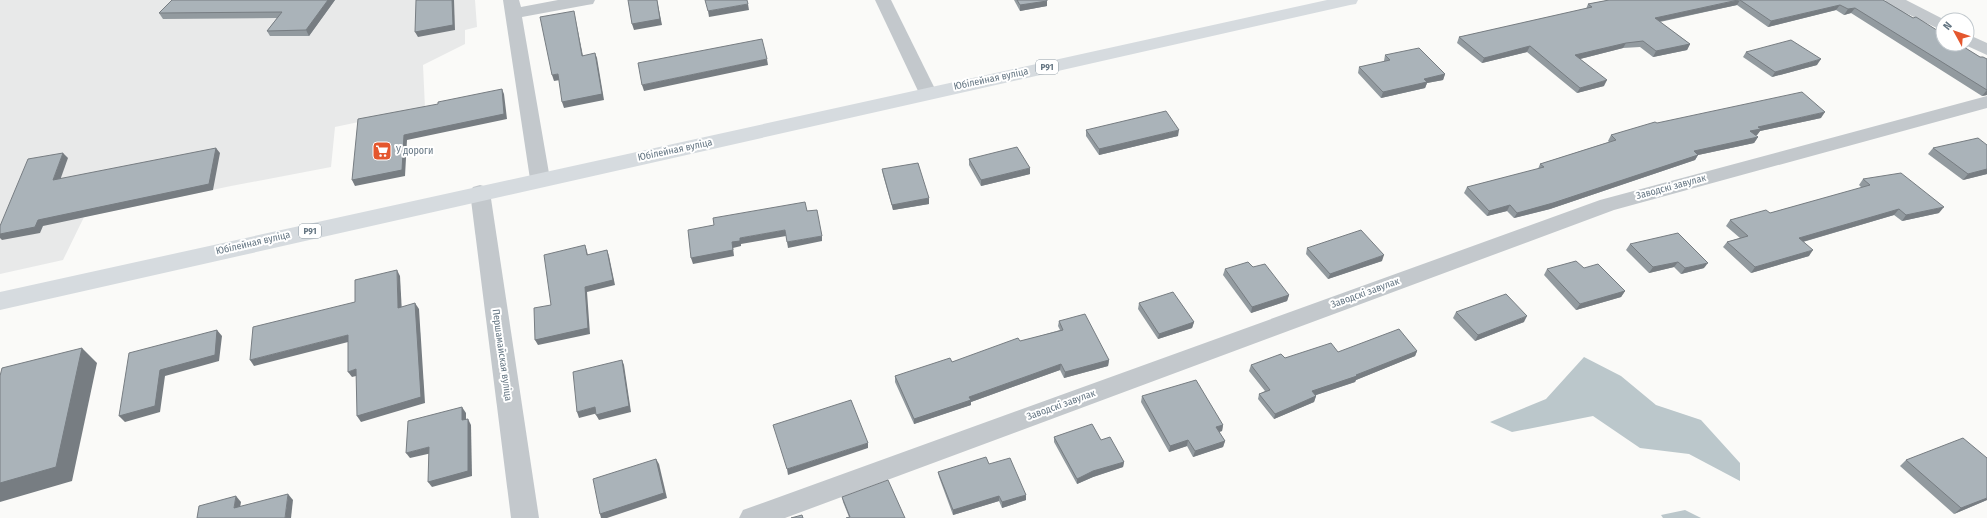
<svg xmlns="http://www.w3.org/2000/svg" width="1987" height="518" font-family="'Fira Sans Condensed',sans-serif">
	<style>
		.built { fill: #e8e9e9 }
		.water { fill: #bbc7cb }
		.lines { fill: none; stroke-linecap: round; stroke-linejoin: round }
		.street { fill: #c3c8cc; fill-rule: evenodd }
		.primary { fill: #d6dbdf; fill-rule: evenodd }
		.wall { fill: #929a9f }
		.shaded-wall { fill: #777d82 }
		.building { fill: #aab3b9; stroke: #777d82 }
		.labels { text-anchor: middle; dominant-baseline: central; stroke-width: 4; stroke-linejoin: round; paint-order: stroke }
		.shield { fill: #fff; stroke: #939fa8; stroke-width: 1 }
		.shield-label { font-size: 9px; font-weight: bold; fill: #657683 }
		.street-label { font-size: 10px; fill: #657683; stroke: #fff }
		.poi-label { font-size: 10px; fill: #657683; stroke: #fff; text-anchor: start }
	</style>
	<rect width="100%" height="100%" fill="#fafaf8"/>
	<polygon class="built" points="0,0 475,0 477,27 465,30 465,44 423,65 425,108 335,127 331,167 231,186 84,217 63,260 0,274"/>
	<g class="water">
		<polygon points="1584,357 1621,376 1656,405 1701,420 1740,463 1740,481 1689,454 1640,448 1593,416 1512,432 1490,422 1546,399"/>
		<polygon points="1685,510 1701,518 1663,518 1661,515"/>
	</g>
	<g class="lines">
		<g class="street">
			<polygon points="503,0 519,0 521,7 558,0 595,0 593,4 587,5 522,17 550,179 547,184 540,186 533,184 530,179"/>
			<polygon points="875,0 891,0 937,93 935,97 928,99 921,97 919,93"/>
			<polygon points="1885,0 1906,0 1945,20 1943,20 1943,31 1887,4"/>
			<polygon points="1967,34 1987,43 1987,55 1963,44 1967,44"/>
			<polygon points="1987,96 1987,108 1614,210 785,518 739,518 743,510 1600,200"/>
			<polygon points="480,185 487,187 490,192 539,518 511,518 470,192 473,187"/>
		</g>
		<polygon class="primary" points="1327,0 1358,0 1356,4 1350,5 0,310 0,292"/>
	</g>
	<g class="wall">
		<polygon points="172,0 335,0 309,36 270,36 267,31 277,18 163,19 159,13"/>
		<polygon points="1014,0 1047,0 1047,6 1020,11"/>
		<polygon points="1609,0 1883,0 1980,57 1987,59 1987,95 1982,96 1851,13 1844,15 1836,10 1768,27 1737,5 1660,22 1690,44 1687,50 1653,57 1640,47 1623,48 1580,59 1604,86 1577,93 1527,52 1482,63 1457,43 1459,37 1586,9 1588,4"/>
		<polygon points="1746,52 1817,65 1772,77 1743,57"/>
		<polygon points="1385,55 1445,74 1443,80 1427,83 1425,88 1381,98 1358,73 1359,67 1384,62 1384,61"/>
		<polygon points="1821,118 1760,131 1757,135 1755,135 1758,137 1754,143 1698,155 1695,160 1550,209 1514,218 1507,211 1487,216 1464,193 1467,187 1538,169 1540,164 1609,142 1608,141 1611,135 1657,123"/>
		<polygon points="1086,130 1178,136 1099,155 1086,136"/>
		<polygon points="1987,145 1987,174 1963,180 1928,154 1933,148"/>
		<polygon points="969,159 1030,174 981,186 969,165"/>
		<polygon points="882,169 929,204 893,210 883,175"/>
		<polygon points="1863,179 1939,213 1902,221 1894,215 1803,242 1809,256 1751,273 1723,247 1727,242 1740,238 1726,226 1730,220 1770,213 1862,188 1859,185"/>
		<polygon points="1630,244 1704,268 1681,274 1674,267 1649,273 1626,250"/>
		<polygon points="1307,248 1382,261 1328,279 1306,254"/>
		<polygon points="1253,267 1289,295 1287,301 1251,313 1223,275 1225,269"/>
		<polygon points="1584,268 1625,291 1621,297 1576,310 1544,275 1547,269"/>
		<polygon points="1139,303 1194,322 1192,328 1158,339 1138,309"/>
		<polygon points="1456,312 1524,322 1475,341 1453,318"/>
		<polygon points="1059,321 1109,360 1108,366 1064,378 1060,370 971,402 971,405 914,424 895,382 895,376 952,362 1060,330 1058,326"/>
		<polygon points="1417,351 1415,356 1356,380 1355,382 1316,395 1316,396 1314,402 1274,419 1258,399 1259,394 1265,391 1249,371 1251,365 1285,358 1338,352"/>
		<polygon points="1142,396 1223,425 1222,431 1219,432 1225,441 1223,447 1193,457 1187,446 1169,452 1141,402"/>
		<polygon points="1054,437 1101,440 1124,462 1123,467 1093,477 1077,484 1054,442"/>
		<polygon points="1906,460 1987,500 1954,514 1900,466"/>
		<polygon points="989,464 1026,500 1002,508 999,501 953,515 939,477 938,472"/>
		<polygon points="842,497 905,518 849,517 843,502"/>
	</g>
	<g class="shaded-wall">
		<polygon points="328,0 335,0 309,36 306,30"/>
		<polygon points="452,0 454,0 455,30 418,37 415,32"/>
		<polygon points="657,0 662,25 634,30 632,24"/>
		<polygon points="1740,0 1737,5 1652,23 1655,18"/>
		<polygon points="1047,1 1047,6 1020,11 1020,5"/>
		<polygon points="748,4 749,10 709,17 708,11"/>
		<polygon points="1840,5 1836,10 1768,27 1771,21"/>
		<polygon points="1855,8 1851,13 1844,15 1848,9"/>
		<polygon points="574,11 584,61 582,56"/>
		<polygon points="1626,43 1623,48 1572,61 1575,55"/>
		<polygon points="1690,44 1687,50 1653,57 1656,51"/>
		<polygon points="1530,46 1527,52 1482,63 1484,58"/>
		<polygon points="595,53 597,58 604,100 564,108 562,102"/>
		<polygon points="767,59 768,65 644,91 642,85"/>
		<polygon points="1821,59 1817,65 1772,77 1775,72"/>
		<polygon points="558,74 560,80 554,81 552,75"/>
		<polygon points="1445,74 1443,80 1427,83 1425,88 1381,98 1383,92 1424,79"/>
		<polygon points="1607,80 1604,86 1577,93 1580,88"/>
		<polygon points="502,89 504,94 507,119 407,140 405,176 355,186 352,180 404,135"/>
		<polygon points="1987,90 1987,95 1982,96"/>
		<polygon points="1825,112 1821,118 1760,131 1757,135 1747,137 1750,131 1758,127"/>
		<polygon points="1179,130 1178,136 1099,155 1099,149"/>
		<polygon points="1758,137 1754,143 1698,155 1695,160 1550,209 1514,218 1517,213 1694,151"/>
		<polygon points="216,148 220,153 213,190 43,226 40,233 2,240 0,238 0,234 38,220"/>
		<polygon points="63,153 68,158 58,186 53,180"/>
		<polygon points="1030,168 1030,174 981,186 981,180"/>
		<polygon points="1987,169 1987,174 1963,180 1968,174"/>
		<polygon points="929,198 929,204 893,210 892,205"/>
		<polygon points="1510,205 1507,211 1487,216 1489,211"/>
		<polygon points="1944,207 1939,213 1902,221 1906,215"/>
		<polygon points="1899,209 1894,215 1795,244 1799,238"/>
		<polygon points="785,230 786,236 741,244 741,246 733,248 734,256 693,264 691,258 740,238"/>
		<polygon points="822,236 822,241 788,248 787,242"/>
		<polygon points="585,245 587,251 589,261 587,255"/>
		<polygon points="607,250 609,256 615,285 587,292 590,334 538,345 535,340 585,287"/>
		<polygon points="1813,250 1809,256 1751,273 1755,267"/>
		<polygon points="1384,255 1382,261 1328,279 1330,274"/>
		<polygon points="1678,262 1674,267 1649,273 1653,267"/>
		<polygon points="1708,263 1704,268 1681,274 1685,268"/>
		<polygon points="397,270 400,276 402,313 398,308"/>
		<polygon points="1625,291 1621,297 1576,310 1580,304"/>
		<polygon points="1289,295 1287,301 1251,313 1252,307"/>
		<polygon points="415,303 419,309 425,403 361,422 357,416"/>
		<polygon points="1527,316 1524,322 1475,341 1478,335"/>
		<polygon points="1194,322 1192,328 1158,339 1159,334"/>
		<polygon points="217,330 222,336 219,361 165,376 160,412 125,422 119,416 160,370"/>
		<polygon points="348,335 352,341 254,366 250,360"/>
		<polygon points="82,348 97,363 72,481 0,502 0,483"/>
		<polygon points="1417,351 1415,356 1356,380 1355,382 1310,397 1312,391 1356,375"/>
		<polygon points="622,360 624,365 631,412 599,420 596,415"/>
		<polygon points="1109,360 1108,366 1064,378 1065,372"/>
		<polygon points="1061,364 1060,370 971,402 971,405 914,424 914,419 969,397"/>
		<polygon points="356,369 360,375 352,377 348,372"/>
		<polygon points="1316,396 1314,402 1274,419 1275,414"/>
		<polygon points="462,407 466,413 466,426 462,420"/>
		<polygon points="595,407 598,413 579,418 577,412"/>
		<polygon points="468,419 471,425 472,476 432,487 428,482"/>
		<polygon points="1223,425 1222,431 1215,433 1216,427"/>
		<polygon points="1188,440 1187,446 1169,452 1170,446"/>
		<polygon points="1225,441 1223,447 1193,457 1195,451"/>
		<polygon points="868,443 868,448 788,475 787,469"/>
		<polygon points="429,447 432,453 410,458 406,453"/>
		<polygon points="656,459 659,464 667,498 607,518 601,518 600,514"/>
		<polygon points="1124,462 1123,467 1093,477 1077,484 1077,479 1093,471"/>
		<polygon points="288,494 293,500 291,518 285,518"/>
		<polygon points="1026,495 1026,500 1002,508 1002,502"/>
		<polygon points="236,496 241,502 239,514 234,508"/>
		<polygon points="999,496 999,501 953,515 953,510"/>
		<polygon points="1987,498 1987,500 1954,514 1961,508"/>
	</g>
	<g class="building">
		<polygon points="172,0 328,0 306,30 267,31 282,12 159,13"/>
		<polygon points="416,0 452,0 453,25 415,32"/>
		<polygon points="628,0 657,0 660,19 632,24"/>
		<polygon points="705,0 747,0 748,4 708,11"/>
		<polygon points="1017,0 1047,0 1047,1 1020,5"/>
		<polygon points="1609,0 1738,0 1655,18 1690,44 1656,51 1643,41 1626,43 1575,55 1607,80 1580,88 1530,46 1484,58 1459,37 1592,7 1588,4"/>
		<polygon points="1740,0 1883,0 1913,18 1916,17 1943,34 1943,44 1959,44 1980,57 1983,57 1987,59 1987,90 1855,8 1848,9 1840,5 1771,21"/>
		<polygon points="574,11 582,56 595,53 602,94 562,102 558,74 552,75 540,17"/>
		<polygon points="762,39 767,59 642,85 638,63"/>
		<polygon points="1791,40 1821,59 1775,72 1746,52"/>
		<polygon points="1419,48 1445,74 1424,79 1427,82 1383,92 1359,67 1390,60 1385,55"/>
		<polygon points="502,89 504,114 404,135 402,170 352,180 358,119 438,104 438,102"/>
		<polygon points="1802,92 1825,112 1758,127 1761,129 1750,131 1758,137 1694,151 1698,155 1553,203 1517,213 1510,205 1489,211 1467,187 1544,167 1540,164 1616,140 1611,135 1655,122 1657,123"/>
		<polygon points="1166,111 1179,130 1099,149 1086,130"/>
		<polygon points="1978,138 1987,145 1987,169 1968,174 1933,148"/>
		<polygon points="1017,147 1030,168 981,180 969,159"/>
		<polygon points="216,148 209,184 38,220 35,227 0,234 0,226 28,159 63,153 53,180"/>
		<polygon points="918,163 929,198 892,205 882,169"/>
		<polygon points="1901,173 1944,207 1906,215 1899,209 1799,238 1813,250 1755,267 1727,242 1748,236 1730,220 1766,210 1770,213 1870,185 1863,179"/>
		<polygon points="805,202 807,211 817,210 822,236 787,242 785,230 740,238 740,241 732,242 733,250 691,258 688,230 714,225 713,218"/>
		<polygon points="1361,230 1384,255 1330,274 1307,248"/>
		<polygon points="1678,233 1708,263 1685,268 1678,262 1653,267 1630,244"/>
		<polygon points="585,245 587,255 607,250 613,280 585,287 588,328 535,340 534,308 551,305 544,255"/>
		<polygon points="1576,261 1584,268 1598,264 1625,291 1580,304 1547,269"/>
		<polygon points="1248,262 1253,267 1265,264 1289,295 1252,307 1225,269"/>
		<polygon points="397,270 398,308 415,303 421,397 357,416 356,369 348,372 348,335 250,360 253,327 355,302 355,280"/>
		<polygon points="1173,292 1194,322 1159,334 1139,303"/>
		<polygon points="1506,294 1527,316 1478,335 1456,312"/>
		<polygon points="1085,314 1109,360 1065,372 1061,364 969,397 971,400 914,419 895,376 950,358 952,362 1018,338 1020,341 1063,330 1059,321"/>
		<polygon points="1399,329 1417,351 1356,375 1357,376 1312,391 1316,396 1275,414 1259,394 1270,390 1251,365 1281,354 1285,358 1331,343 1338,352"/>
		<polygon points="217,330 215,355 160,370 155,406 119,416 129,353"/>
		<polygon points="82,348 56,467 0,483 0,376 2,368"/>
		<polygon points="622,360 629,406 596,415 595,407 577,412 573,372"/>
		<polygon points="1196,380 1223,425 1216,427 1225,441 1195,451 1188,440 1170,446 1142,396"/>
		<polygon points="851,400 868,443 787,469 773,425"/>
		<polygon points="462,407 462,420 468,419 468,471 428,482 429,447 406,453 408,421"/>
		<polygon points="1092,424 1101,440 1110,437 1124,462 1093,471 1077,479 1054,437"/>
		<polygon points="1963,438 1987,458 1987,498 1961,508 1906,460"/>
		<polygon points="986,457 989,464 1010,458 1026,495 1002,502 999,496 953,510 938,472"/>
		<polygon points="656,459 664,493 600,514 593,479"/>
		<polygon points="888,480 905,518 846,518 850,517 842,497"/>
		<polygon points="288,494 285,518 197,518 199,506 236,496 234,508"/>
		<polygon points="802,515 803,518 791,518"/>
	</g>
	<defs>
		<g id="supermarket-square" transform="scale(1)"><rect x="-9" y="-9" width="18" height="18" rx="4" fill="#e4572e" stroke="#fff"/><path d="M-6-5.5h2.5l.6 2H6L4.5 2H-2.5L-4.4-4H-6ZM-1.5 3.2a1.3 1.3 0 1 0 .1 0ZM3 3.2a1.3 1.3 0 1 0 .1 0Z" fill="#fff"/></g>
	</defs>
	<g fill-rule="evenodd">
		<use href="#supermarket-square" x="382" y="151"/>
	</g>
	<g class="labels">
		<g class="shield">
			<rect x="1036" y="60" width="22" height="14" rx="3"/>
			<rect x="299" y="224" width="22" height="14" rx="3"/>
		</g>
		<g class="shield-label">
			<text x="1047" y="67">Р91</text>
			<text x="310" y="231">Р91</text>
		</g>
		<g class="street-label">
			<text transform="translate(991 79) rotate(-12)">Юбілейная вуліца</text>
			<text transform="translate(675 150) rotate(-12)">Юбілейная вуліца</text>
			<text transform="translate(1671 187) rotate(-15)">Заводскі завулак</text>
			<text transform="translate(253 243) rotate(-13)">Юбілейная вуліца</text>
			<text transform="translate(1365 293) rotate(-20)">Заводскі завулак</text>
			<text transform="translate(502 355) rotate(82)">Першамайская вуліца</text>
			<text transform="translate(1061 405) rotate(-20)">Заводскі завулак</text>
		</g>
		<g class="poi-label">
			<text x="396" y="151">У дороги</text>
		</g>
	</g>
	<g transform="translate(1955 32) rotate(310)"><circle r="19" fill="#ffffff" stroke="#c1c8cd"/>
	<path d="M0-3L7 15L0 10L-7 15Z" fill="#e4572e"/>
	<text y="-6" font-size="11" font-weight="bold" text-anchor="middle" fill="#657683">N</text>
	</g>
</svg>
